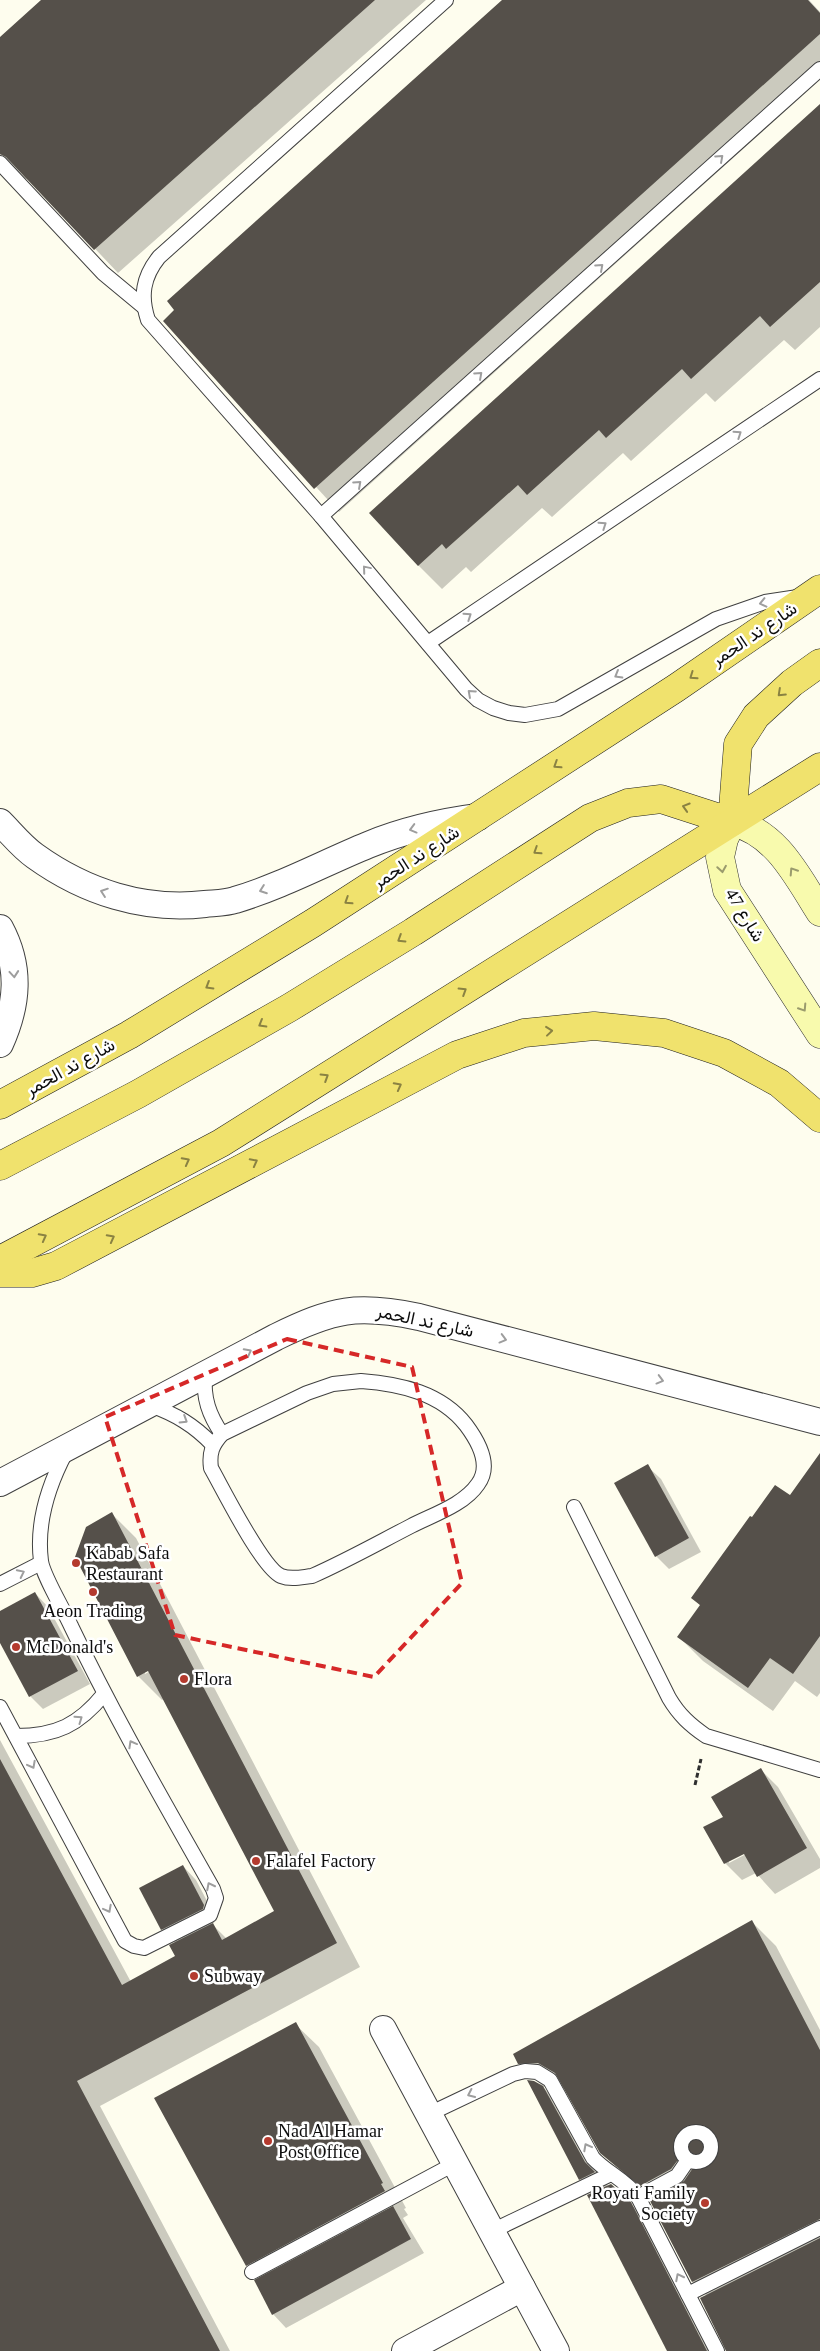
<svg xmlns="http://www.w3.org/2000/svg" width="820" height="2351" font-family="'Times New Roman',Vazirmatn,serif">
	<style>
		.shadow { fill: #0003; fill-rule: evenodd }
		.building { fill: #55504a }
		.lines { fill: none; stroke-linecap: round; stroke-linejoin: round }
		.lane-casing { stroke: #404040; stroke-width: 16 }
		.street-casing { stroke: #404040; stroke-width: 28 }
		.secondary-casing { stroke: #2f2f2f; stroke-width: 29 }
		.primary-casing { stroke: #1e1e1e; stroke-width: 29 }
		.path { stroke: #2f2f2f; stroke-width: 3; stroke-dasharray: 5 2.5; stroke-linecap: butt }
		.lane { stroke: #fff; stroke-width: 14 }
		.street { stroke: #fff; stroke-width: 26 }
		.secondary { stroke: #f8faad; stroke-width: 28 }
		.primary { stroke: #f0e26d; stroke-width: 28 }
		.oneway { stroke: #9e9e9e }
		.oneway2 { stroke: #8a8242 }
		.oneway3 { stroke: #9a9b6d }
		.marked { fill: none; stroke: #d62828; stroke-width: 4; stroke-dasharray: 10 6; stroke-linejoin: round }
		.poi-dot { fill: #b43a2e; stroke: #fff; stroke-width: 2 }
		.labels { text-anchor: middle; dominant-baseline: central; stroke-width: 5; stroke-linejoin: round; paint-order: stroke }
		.street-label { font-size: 18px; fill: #0d0d0d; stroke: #fff }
		.poi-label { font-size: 18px; fill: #0d0d0d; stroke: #fff; text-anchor: start }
	</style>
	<rect width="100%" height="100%" fill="#fefdee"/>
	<g class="shadow">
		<polygon points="43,0 426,0 118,273 30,180 23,178 0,155 0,38"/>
		<polygon points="504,0 809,0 820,12 820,80 339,512 164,321"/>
		<polygon points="820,106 820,327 795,350 784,340 715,402 706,393 631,461 623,453 552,517 542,508 471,572 466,567 442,589 418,565"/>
		<polygon points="647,1466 661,1479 701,1552 669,1569 656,1556"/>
		<polygon points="820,1477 820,1693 817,1697 795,1681 773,1711 703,1661 679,1637 701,1606 693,1598 752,1519"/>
		<path d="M112,1514L136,1538L360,1967L100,2106L230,2351H0V1740L131,1982L177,1957L176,1943L162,1929L183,1866L196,1880L217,1920L212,1924L227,1939L276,1911L164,1699L162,1700L138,1676ZM154,1669L145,1674V1671Z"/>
		<polygon points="35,1593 48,1607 90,1684 43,1709 30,1696 0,1641 0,1612"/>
		<path d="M761,1770L778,1787L820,1859V1868L775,1894L756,1873L742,1880L725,1863V1818ZM749,1850L750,1852L729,1863V1860Z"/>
		<polygon points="752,1922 776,1946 820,2030 820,2351 726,2351 726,2347 701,2299 707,2296 693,2282 651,2201 654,2200 626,2176 601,2152 565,2088 543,2087 567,2112 608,2186 611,2185 654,2227 718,2351 669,2351 588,2196 594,2193 580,2179 529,2081 542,2086 519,2063 515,2055"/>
		<polygon points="295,2024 319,2047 406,2208 404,2209 408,2215 403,2218 424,2253 286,2328 273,2314 255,2281 260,2278 247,2265"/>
	</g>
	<g class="building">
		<polygon points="41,0 375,0 94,250 6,157 0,154 0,37"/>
		<polygon points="502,0 808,0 820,13 820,34 314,489 163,321 174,310 167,301"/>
		<polygon points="820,104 820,282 770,327 760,316 691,379 682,369 606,438 599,430 527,495 518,485 446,549 442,544 418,566 369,513"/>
		<polygon points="820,1453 820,1636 793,1674 770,1658 748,1688 677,1637 700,1605 691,1598 750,1516 752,1517 775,1485 790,1495"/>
		<polygon points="648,1464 689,1538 655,1557 614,1483"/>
		<polygon points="112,1512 337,1943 77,2081 220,2351 0,2351 0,1759 122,1985 175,1956 169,1945 213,1923 222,1940 274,1911 148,1671 137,1677 75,1557 86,1527"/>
		<polygon points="35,1592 78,1671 29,1697 0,1643 0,1611"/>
		<polygon points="761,1768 807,1848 757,1877 744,1854 724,1864 703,1827 723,1817 711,1797"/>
		<polygon points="183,1865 204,1905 203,1909 161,1930 139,1888"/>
		<polygon points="752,1920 820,2050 820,2219 692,2282 650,2201 684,2181 695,2165 696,2156 689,2151 684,2152 671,2169 640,2186 600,2153 555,2073 538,2063 518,2064 513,2054"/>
		<polygon points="296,2022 383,2183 381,2184 385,2191 246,2266 154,2098"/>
		<polygon points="527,2080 534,2081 543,2086 585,2162 595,2172 579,2180"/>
		<polygon points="611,2184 631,2202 707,2351 667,2351 587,2195"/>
		<polygon points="393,2206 411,2239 272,2315 254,2280"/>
		<polygon points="820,2238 820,2351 726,2351 700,2298"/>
	</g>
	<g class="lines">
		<g class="lane-casing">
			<g id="lane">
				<path d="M446,0L159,257C143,277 140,296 148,320L321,516L466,689L478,700L493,708L509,713L525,715L558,709L716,619L765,602L798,597"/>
				<polyline points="0,163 103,273 144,307"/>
				<polyline points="321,516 820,69"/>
				<polyline points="428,643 820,379"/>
				<path d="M205,1375C203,1398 209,1415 222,1434"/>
				<path d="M361,1381C401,1384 441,1393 466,1425C478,1441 492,1465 478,1484C464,1505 432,1515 411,1526C378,1543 346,1561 312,1576C302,1577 291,1580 281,1576C262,1568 223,1489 211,1468C209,1453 212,1445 222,1434L307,1393L333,1384Z"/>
				<path d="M150,1405C175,1414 194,1425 213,1445"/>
				<path d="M574,1507L669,1698C679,1715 690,1725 706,1736L820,1770"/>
				<polyline points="0,1584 41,1563"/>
				<path d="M0,1707L125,1941L134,1946L144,1948L210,1915L216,1898L213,1889C164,1802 114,1716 71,1626C64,1610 43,1576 41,1561C36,1522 48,1486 66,1452"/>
				<path d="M16,1736C56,1736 79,1725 104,1694"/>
				<path d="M429,2114L513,2074L525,2071L537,2072L550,2080L593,2158C607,2173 626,2180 638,2197L717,2351"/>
				<circle cx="696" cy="2147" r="15"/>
				<polyline points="638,2197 677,2176 688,2160"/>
				<polyline points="492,2231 611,2174"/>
				<polyline points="252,2272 456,2163"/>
				<polyline points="688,2294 820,2228"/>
			</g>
		</g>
		<g class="street-casing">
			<g id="street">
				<path d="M0,822C11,833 22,847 35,856C85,892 144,911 205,904C215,903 226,903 235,900C282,886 324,863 368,845C404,830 440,822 478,817"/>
				<path d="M0,928C21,967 18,1004 0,1044"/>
				<path d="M0,1483L276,1337C333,1309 357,1304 419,1317L820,1422"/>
				<polyline points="383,2029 556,2351"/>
				<polyline points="405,2351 522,2288"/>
			</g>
		</g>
		<g class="secondary-casing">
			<path id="secondary" d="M820,912C797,876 777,833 732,822L724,839L720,857L727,890L820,1034"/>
		</g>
		<g class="primary-casing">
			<g id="primary">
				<polyline points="0,1105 129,1035 313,923 676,688 820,589"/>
				<polyline points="0,1166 138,1094 289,1008 413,932 590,818 628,803 661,799 732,822 738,744 756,716 792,683 820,663"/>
				<polyline points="0,1260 221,1143 820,767"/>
				<polyline points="0,1273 32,1273 56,1266 457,1055 524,1033 594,1026 664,1033 724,1053 779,1083 820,1118"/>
			</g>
		</g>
		<polyline class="path" points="695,1785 701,1759"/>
		<use href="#lane" class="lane"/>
		<use href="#street" class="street"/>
		<use href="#secondary" class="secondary"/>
		<use href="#primary" class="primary"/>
	</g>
	<defs><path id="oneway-chevron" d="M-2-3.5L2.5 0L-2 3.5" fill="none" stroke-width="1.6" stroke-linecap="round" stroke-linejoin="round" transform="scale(1.25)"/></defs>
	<g class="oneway">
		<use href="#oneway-chevron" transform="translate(720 158) rotate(-42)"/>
		<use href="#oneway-chevron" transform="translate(600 267) rotate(-42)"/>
		<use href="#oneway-chevron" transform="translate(479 375) rotate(-42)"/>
		<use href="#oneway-chevron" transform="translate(738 434) rotate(-34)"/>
		<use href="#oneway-chevron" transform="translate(358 484) rotate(-42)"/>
		<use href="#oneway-chevron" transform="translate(603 525) rotate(-34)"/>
		<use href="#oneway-chevron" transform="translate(366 569) rotate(-130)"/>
		<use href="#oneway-chevron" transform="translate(763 603) rotate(167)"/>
		<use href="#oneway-chevron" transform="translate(468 616) rotate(-34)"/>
		<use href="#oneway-chevron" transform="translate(618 675) rotate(150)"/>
		<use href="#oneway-chevron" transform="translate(471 693) rotate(-138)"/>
		<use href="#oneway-chevron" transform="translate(413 829) rotate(165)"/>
		<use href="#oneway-chevron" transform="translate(263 890) rotate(160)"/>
		<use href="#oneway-chevron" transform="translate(104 892) rotate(-161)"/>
		<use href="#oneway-chevron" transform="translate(14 974) rotate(85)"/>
		<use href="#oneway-chevron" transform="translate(503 1339) rotate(15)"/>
		<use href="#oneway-chevron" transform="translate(248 1352) rotate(-28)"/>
		<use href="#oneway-chevron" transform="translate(660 1380) rotate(15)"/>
		<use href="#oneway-chevron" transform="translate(184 1420) rotate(32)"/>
		<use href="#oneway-chevron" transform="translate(21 1573) rotate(-26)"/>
		<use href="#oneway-chevron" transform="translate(79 1719) rotate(-35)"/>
		<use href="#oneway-chevron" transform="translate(132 1744) rotate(-119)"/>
		<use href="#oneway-chevron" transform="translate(32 1765) rotate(62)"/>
		<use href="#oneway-chevron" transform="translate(210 1886) rotate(-117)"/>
		<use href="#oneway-chevron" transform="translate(108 1909) rotate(62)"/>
		<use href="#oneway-chevron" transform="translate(471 2094) rotate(155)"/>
		<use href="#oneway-chevron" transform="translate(587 2147) rotate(-118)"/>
		<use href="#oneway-chevron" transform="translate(679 2277) rotate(-117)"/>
	</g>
	<g class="oneway2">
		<use href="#oneway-chevron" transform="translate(693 676) rotate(145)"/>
		<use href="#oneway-chevron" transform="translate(781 693) rotate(137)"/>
		<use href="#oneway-chevron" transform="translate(557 765) rotate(147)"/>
		<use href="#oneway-chevron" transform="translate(686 807) rotate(-163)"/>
		<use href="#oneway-chevron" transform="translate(537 851) rotate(147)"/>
		<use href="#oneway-chevron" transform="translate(348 901) rotate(147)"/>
		<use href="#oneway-chevron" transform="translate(401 939) rotate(148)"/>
		<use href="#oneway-chevron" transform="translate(209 986) rotate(149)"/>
		<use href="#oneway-chevron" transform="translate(463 991) rotate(-32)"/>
		<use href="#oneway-chevron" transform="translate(262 1024) rotate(150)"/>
		<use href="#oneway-chevron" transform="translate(549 1031) rotate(-6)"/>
		<use href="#oneway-chevron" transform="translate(325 1077) rotate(-32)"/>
		<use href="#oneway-chevron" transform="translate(398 1086) rotate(-28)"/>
		<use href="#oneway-chevron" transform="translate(186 1161) rotate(-28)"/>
		<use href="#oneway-chevron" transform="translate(254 1162) rotate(-28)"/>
		<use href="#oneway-chevron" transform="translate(43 1237) rotate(-28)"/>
		<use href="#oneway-chevron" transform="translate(111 1238) rotate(-28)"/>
	</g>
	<g class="oneway3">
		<use href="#oneway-chevron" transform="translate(722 869) rotate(81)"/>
		<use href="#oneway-chevron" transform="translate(793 871) rotate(-123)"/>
		<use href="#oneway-chevron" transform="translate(803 1008) rotate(57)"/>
	</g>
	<path class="marked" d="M287,1339L412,1367L462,1583L374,1677L175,1635L105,1417Z"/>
	<g class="poi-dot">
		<circle cx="76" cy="1563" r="5"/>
		<circle cx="93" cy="1592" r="5"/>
		<circle cx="16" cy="1647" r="5"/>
		<circle cx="184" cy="1679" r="5"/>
		<circle cx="256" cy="1861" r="5"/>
		<circle cx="194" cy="1976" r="5"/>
		<circle cx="268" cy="2141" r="5"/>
		<circle cx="705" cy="2203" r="5"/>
	</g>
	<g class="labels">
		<g class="street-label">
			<text transform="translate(754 634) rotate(-34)">شارع ند الحمر</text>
			<text transform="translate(416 857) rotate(-33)">شارع ند الحمر</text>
			<text transform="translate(745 915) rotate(59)">شارع 47</text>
			<text transform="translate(70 1067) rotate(-29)">شارع ند الحمر</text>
			<text transform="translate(425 1321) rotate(12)">شارع ند الحمر</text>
		</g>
		<g class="poi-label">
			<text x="86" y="1553">Kabab Safa<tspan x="86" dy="21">Restaurant</tspan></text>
			<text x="93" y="1611" text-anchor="middle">Aeon Trading</text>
			<text x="26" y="1647">McDonald's</text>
			<text x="194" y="1679">Flora</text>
			<text x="266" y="1861">Falafel Factory</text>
			<text x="204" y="1976">Subway</text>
			<text x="278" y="2131">Nad Al Hamar<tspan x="278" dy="21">Post Office</tspan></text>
			<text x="695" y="2193" text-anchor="end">Royati Family<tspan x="695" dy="21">Society</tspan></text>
		</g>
	</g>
</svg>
